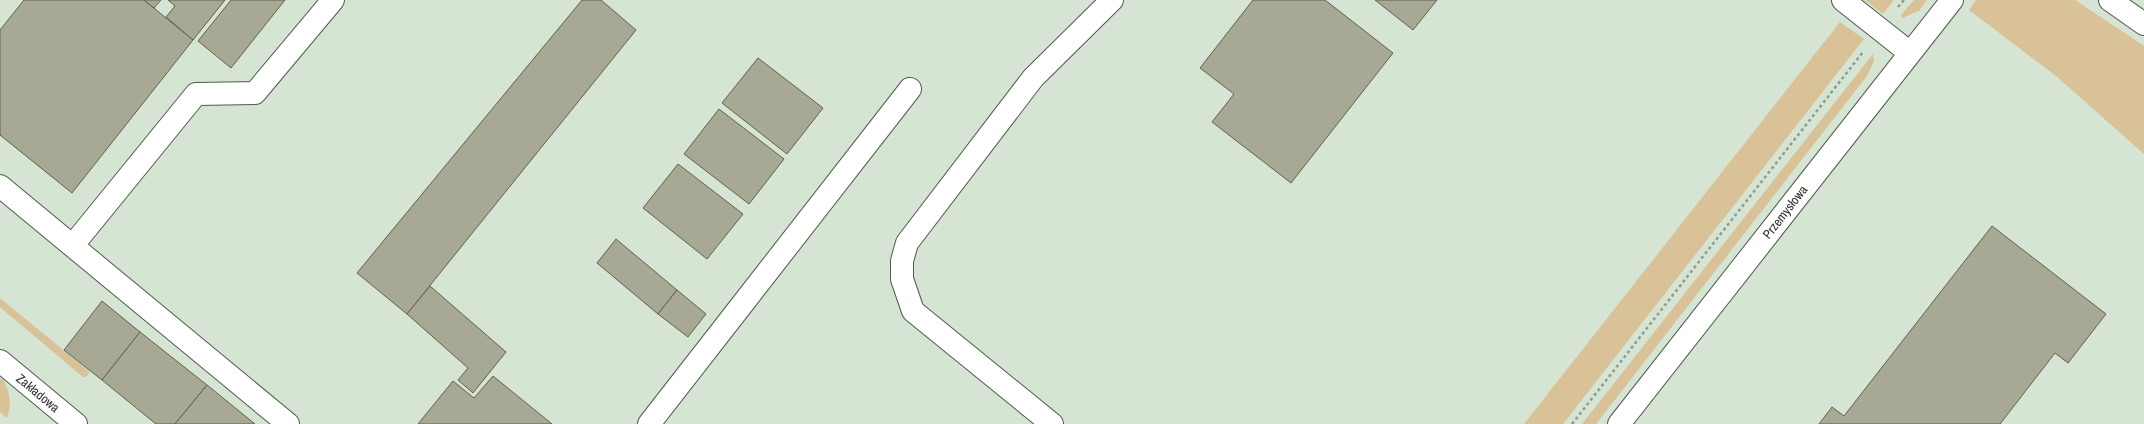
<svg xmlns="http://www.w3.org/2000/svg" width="2144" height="424" font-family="'Archivo Narrow',sans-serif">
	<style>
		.green { fill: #d9c198 }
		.building { fill: #a8a995; stroke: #60614f }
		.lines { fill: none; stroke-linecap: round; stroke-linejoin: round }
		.minor-casing { stroke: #4e5b4c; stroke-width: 24 }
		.path { stroke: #909b8e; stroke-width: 2.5; stroke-dasharray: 3 3; stroke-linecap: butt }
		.minor { stroke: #fff; stroke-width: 22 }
		.labels { text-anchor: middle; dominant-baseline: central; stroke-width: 4; stroke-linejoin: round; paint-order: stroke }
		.street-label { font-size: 13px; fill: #30362f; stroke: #fff }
	</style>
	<rect width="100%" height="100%" fill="#d5e4d3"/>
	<g class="green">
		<polygon points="1865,0 1894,0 1883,14"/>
		<polygon points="1914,0 1927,0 1919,11 1902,18 1901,15"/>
		<polygon points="1976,0 2075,0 2144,46 2144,154 2056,76 1969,10"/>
		<polygon points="1840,22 1864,39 1563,424 1524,424"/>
		<polygon points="1873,54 1874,61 1867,76 1596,424 1582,424"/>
		<polygon points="0,298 90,372 86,377 83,377 0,307"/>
		<path d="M0,379H3C10,392 12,404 7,418L0,412Z"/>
	</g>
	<g class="building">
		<polygon points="24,0 144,0 193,40 72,193 0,135 0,30"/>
		<polygon points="144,0 161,0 154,8"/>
		<polygon points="168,0 225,0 193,40 166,17 175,6"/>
		<polygon points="231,0 285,0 231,68 198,41"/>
		<polygon points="582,0 601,0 636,30 407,314 357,273"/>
		<polygon points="1253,0 1325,0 1393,53 1291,183 1212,122 1234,94 1200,68"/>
		<polygon points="1375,0 1437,0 1413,30"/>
		<polygon points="758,58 823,108 787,154 722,103"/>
		<polygon points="719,109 784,159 749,204 684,154"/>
		<polygon points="678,164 743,214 707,259 643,208"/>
		<polygon points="1992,226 2106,314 2068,363 2055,353 2000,424 1819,424 1832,407 1844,416"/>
		<polygon points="616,239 677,290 658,314 597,263"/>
		<polygon points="430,286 506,352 473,393 458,380 468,368 407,314"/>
		<polygon points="677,290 706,314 688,337 658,314"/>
		<polygon points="102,301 140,332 102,380 64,350"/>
		<polygon points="140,332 207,385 175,424 156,424 102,380"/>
		<polygon points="493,376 552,424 418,424 453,381 474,398"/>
		<polygon points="207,385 255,424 175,424"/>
	</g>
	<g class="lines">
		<g class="minor-casing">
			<g id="minor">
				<polyline points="1843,0 1910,53"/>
				<polyline points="2110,0 2144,24"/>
				<polyline points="0,186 288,424"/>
				<polyline points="73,245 196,94 255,93 333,0"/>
				<polyline points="0,361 76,424"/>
				<polyline points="649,424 910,89"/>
				<polyline points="1052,424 913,311 902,279 902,261 907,243 1033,78 1112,0"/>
				<polyline points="1619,424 1952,0"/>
			</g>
		</g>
		<g class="path">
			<polyline points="1898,7 1904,0"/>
			<polyline points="1572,424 1863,52"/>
		</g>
		<use href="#minor" class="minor"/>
	</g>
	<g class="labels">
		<g class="street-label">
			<text transform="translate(1785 212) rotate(-52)">Przemysłowa</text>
			<text transform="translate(38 393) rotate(40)">Zakładowa</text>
		</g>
	</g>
</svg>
